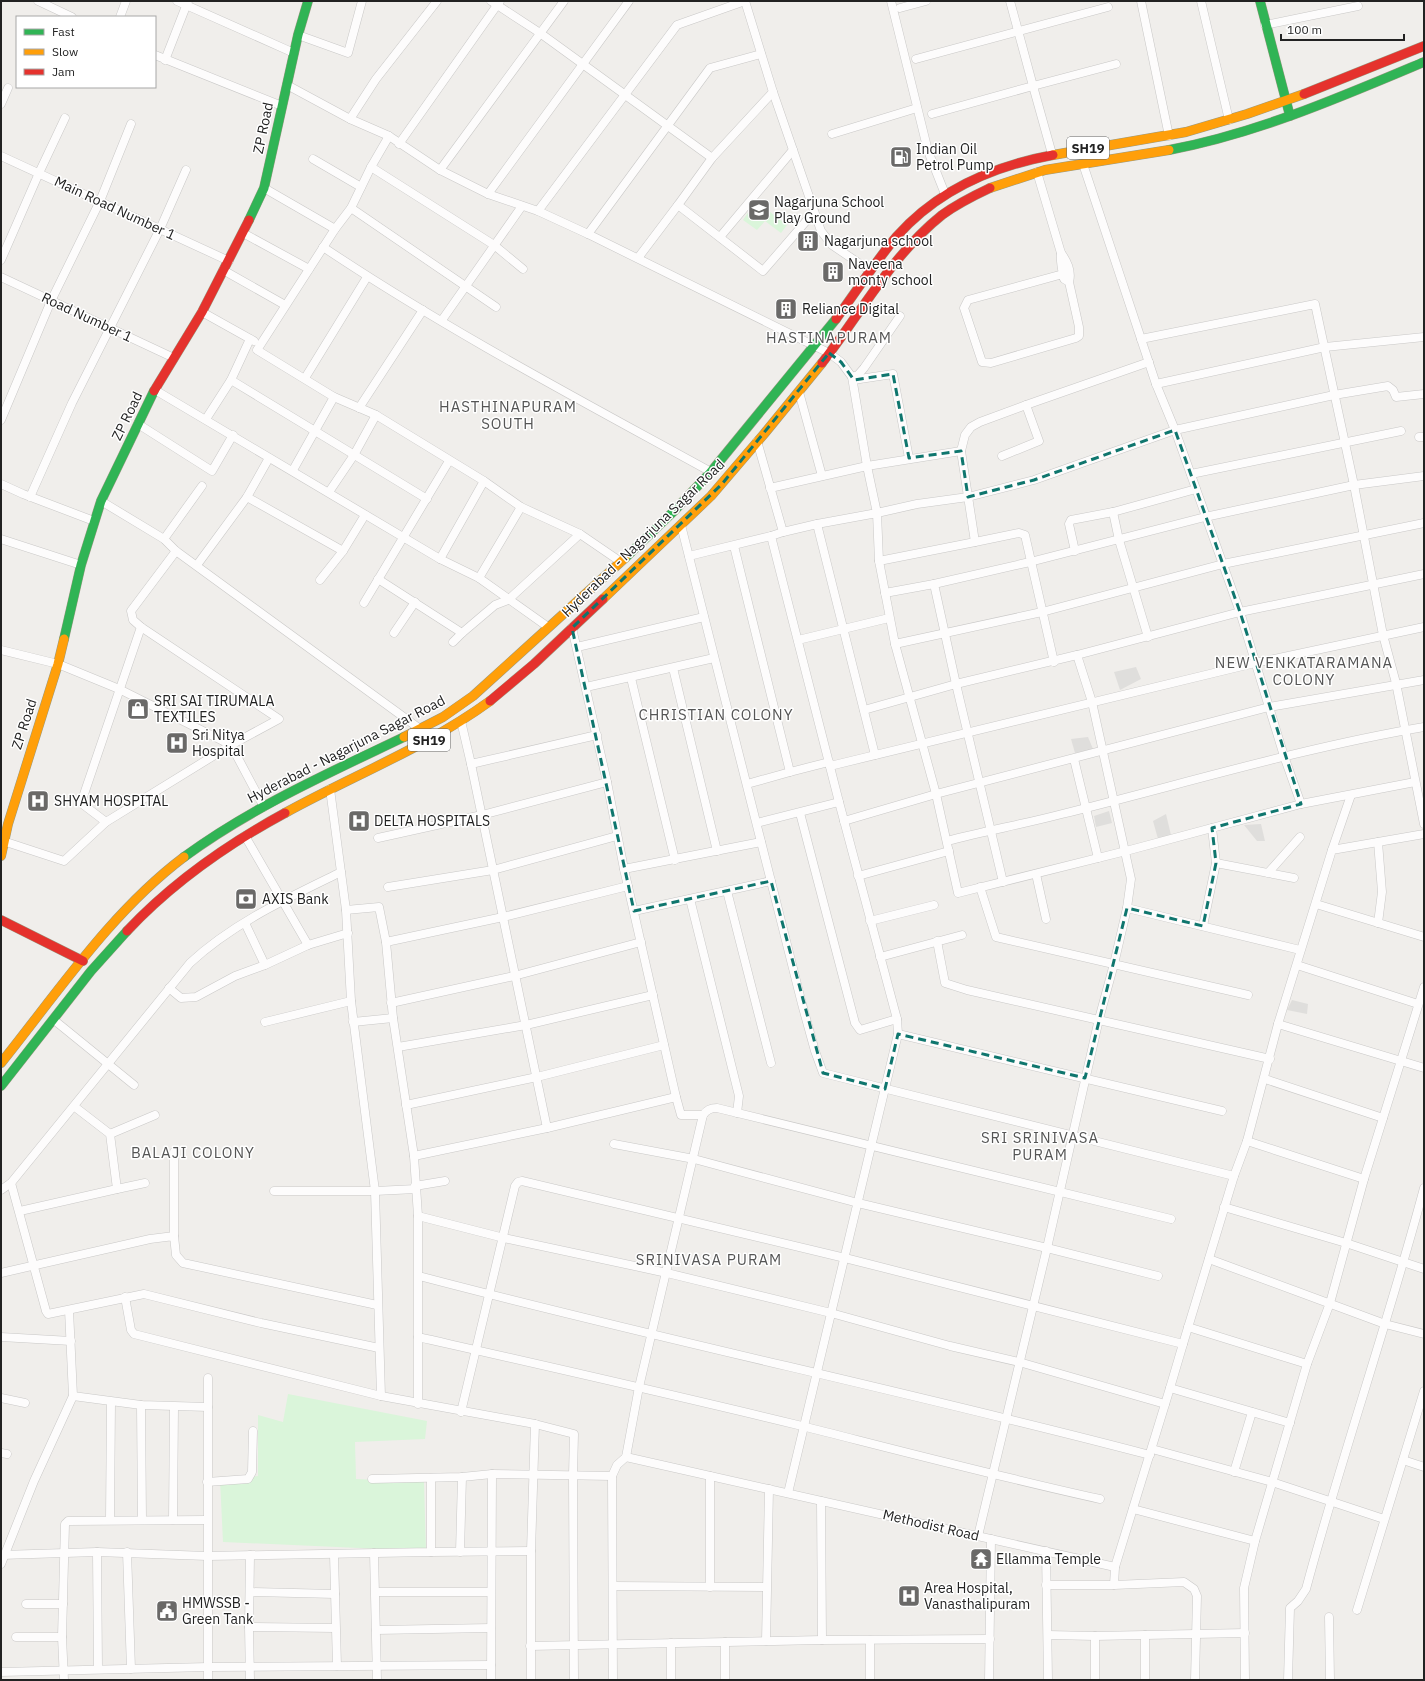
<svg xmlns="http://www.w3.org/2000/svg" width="1425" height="1681" font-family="'IBM Plex Sans',sans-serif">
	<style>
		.residential { fill: #dfdedc }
		.park { fill: #daf5da }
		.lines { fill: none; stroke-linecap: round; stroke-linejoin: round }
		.street-casing { stroke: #c9c8c7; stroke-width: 9 }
		.fast-casing { stroke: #999a82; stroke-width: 10 }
		.slow-casing { stroke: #999a82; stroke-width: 10 }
		.jam-casing { stroke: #999a82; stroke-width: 10 }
		.street { stroke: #fdfcfc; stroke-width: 8 }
		.fast { stroke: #30b455; stroke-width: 9 }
		.slow { stroke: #ff9f0a; stroke-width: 9 }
		.jam { stroke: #e5322d; stroke-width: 9 }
		.marked { fill: none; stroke: #0f766e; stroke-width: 3; stroke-dasharray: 8 5; stroke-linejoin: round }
		.labels { text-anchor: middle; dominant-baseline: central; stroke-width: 3; stroke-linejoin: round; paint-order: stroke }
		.shield { fill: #fff; stroke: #646464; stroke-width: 1 }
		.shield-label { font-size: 13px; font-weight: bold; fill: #222 }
		.street-label { font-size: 14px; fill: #222; stroke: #fff }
		.poi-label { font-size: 14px; fill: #222; stroke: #fff; text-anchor: start }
		.neighbourhood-label { font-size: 15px; letter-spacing: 1px; fill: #555; stroke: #fff }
	</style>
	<rect width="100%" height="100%" fill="#f0eeeb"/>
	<g class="residential">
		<polygon points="1136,667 1141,679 1120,690 1114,672"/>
		<polygon points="1088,737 1093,749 1075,753 1071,739"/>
		<polygon points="1109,811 1112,823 1096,827 1094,816"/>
		<polygon points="1166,814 1171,835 1158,839 1153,821"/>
		<polygon points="1261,824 1265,841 1257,841 1244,825"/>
		<polygon points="1292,1000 1308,1004 1307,1014 1287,1010"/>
	</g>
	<g class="park">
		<polygon points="756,201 787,225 781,233 765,221 757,230 743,220"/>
		<polygon points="288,1394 427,1421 425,1439 355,1442 356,1479 424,1482 426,1551 223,1542 220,1480 258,1476 258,1415 283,1422"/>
	</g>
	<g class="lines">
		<g class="street-casing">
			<g id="street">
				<polyline points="38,1 72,17"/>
				<polyline points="177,1 294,53"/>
				<polyline points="491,1 540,33 712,158"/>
				<polyline points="745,1 773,92 821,231 832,245 869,270"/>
				<polyline points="891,1 928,151 945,194"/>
				<polyline points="1141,1 1169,136"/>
				<polyline points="1201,1 1229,120"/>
				<polyline points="900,8 926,1"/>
				<polyline points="120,17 126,1"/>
				<polyline points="1265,25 1358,6"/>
				<polyline points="298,35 348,53 362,1"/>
				<polyline points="155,55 282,106"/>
				<polyline points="916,59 1108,7"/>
				<polyline points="165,60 188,1"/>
				<polyline points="287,85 350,119 389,136 440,170 488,194 538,211 588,234 829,353 841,362 852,377 867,466 877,513 917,504 968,497 1034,480 1175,430 1334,395 1388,386 1393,390 1396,397 1424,394"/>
				<polyline points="773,92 712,158 678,205 763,271 814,212"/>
				<polyline points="1,104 8,88"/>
				<polyline points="932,114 1033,86 1010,1"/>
				<polyline points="350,119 376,79 437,1"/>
				<polyline points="832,134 917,108"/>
				<polyline points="389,136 371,167 351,208 335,229 257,350 334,397 376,415 484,481 521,507 580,534 621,562"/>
				<polyline points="399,144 500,1"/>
				<polyline points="1052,154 1033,86 1116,64"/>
				<polyline points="1,156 229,261"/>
				<polyline points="313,159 361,187"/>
				<polyline points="1083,164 1156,384 1175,430 1240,612 1284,756 1301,804"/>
				<polyline points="371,167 494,245 523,269"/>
				<polyline points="440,170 564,1"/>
				<polyline points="1037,172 1061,253"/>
				<polyline points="264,188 335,229"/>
				<polyline points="488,194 629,1"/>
				<polyline points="351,208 496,307"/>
				<polyline points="538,211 677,25 745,1"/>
				<polyline points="243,233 309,269"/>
				<polyline points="588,234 710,68 761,54"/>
				<polyline points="720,237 793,150"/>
				<path d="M323,247C447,330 580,400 711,472"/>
				<polyline points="638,258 678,205"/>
				<polyline points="1,260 39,173 65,118"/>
				<polyline points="223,270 285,305"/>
				<path d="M1063,274L968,300L964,308L982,362L991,363L1076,338L1079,336V327L1069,282C1072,271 1067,261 1061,253C1060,262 1062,270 1064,279L1069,282"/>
				<polyline points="1,277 174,358"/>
				<polyline points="202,312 254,341"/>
				<polyline points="442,320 522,206"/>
				<polyline points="1141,339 1315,304 1354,485 1383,635 1396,683 1424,824"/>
				<polyline points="852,377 858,375 864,368 900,316"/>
				<polyline points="305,378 367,277"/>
				<polyline points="231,380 427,499"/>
				<polyline points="853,380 893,374 909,458"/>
				<polyline points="1156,384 1325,347 1424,337"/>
				<polyline points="155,390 440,559 479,578 548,627"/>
				<polyline points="799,392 822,476"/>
				<polyline points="359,408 423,310"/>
				<polyline points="206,419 231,380 250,339"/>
				<polyline points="1,420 51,301 100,201 131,124"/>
				<polyline points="138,424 212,471 233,435"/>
				<polyline points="1419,437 1424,437"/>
				<polyline points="757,441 783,532 771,536 839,802 897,1019 898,1034 788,1493"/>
				<polyline points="1002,456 1039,441 1026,405"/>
				<polyline points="293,470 334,397"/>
				<polyline points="1191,474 1401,431"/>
				<polyline points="1,484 23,494 94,521"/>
				<polyline points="770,488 867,466 961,451"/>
				<polyline points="329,492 354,455 376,415"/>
				<polyline points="30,497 72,403 160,229 186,170"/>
				<polyline points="247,497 343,551"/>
				<polyline points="101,501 164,539 176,551 420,729"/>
				<polyline points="1113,512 1119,540 1148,637"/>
				<polyline points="817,524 875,755"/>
				<polyline points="681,525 802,1004 815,1051 823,1073 1234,1176"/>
				<polyline points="783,532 817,524 877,513 879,561 895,644 936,794 958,893 1126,851 1301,804 1415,782"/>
				<polyline points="1,539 81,565"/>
				<polyline points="164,539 202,486"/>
				<polyline points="975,542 1019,533 1025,535 1054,662"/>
				<polyline points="734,546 790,772 829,762"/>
				<polyline points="1075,551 1069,524 1071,520 1113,512 1196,489"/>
				<polyline points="689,556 771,536"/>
				<polyline points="440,559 484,481"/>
				<polyline points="879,561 975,542 961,451 965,435 971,427 980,422 1026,405 1149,362"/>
				<polyline points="197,565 247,497 269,458"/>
				<polyline points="479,578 521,507"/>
				<polyline points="378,579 462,633 453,642"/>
				<polyline points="320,580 343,551 365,515"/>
				<polyline points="885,593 934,584"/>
				<polyline points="364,603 449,461"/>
				<polyline points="394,633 415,602"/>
				<polyline points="462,633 495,605 508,600 580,534"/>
				<polyline points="798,640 889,618"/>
				<polyline points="895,644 1042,612 1223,564 1424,523"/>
				<polyline points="577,647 704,617"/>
				<polyline points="1,650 58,664 119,689 231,745 264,807"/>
				<polyline points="1077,655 956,684 934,584 1030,562 1205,517 1354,485 1424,476"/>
				<polyline points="673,668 717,851"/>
				<polyline points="631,678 675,860"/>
				<polyline points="586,687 714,658"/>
				<polyline points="864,710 956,684 1003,882"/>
				<polyline points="461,721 471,764 597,735"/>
				<polyline points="1074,759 1098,858"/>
				<polyline points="471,764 547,1128"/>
				<polyline points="830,766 1255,663 1424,627"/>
				<polyline points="747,784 790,772"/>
				<polyline points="330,789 346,910 351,1001 375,1191 381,1396"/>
				<polyline points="800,813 855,1023 860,1030 897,1019"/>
				<polyline points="844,821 936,794 1269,707 1424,680"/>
				<polyline points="106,822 81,803 141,627"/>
				<polyline points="757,823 839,802"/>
				<polyline points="245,836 308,945"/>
				<polyline points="378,838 482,815 607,782"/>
				<polyline points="3,841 64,861 106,822 231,745 279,719 141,627 133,620 131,611 176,551"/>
				<path d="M947,841C985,831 1024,824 1062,814C1183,784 1301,748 1424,727"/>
				<polyline points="1332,850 1351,795"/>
				<polyline points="1216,863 1294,878"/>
				<polyline points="624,869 761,842"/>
				<polyline points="1268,873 1300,837"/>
				<polyline points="1036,874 1046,919"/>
				<polyline points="858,876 949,851"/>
				<polyline points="388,887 493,870 617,836"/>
				<polyline points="980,887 996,937 1248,995"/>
				<polyline points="727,891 771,1063"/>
				<polyline points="690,899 739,1096 737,1113"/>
				<polyline points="1316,904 1424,937"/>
				<polyline points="1127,908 1300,950"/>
				<polyline points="346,910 379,907 386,942 393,1018 414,1156 418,1216 418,1404"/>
				<polyline points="634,911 771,881"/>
				<polyline points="870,921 934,905"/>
				<polyline points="245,923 265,965"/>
				<polyline points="1378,923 1382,892 1378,842"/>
				<polyline points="1203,926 1216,863 1212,828"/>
				<polyline points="937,941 945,983 967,990 1270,1059"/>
				<polyline points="386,942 503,917 628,886"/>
				<polyline points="880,957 962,935"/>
				<polyline points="1297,965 1418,1004"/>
				<polyline points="169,988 181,998 196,997 235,976 265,965 308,945 348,933"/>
				<polyline points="391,1003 514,976 641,942"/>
				<polyline points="54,1020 134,1085"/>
				<polyline points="265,1022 351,1001"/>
				<polyline points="353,1022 393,1018"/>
				<polyline points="1278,1024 1424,1068"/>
				<polyline points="898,1034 1222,1111"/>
				<polyline points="398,1047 526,1025 653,995"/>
				<polyline points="1265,1079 1383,1118"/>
				<polyline points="676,1097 681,1115 703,1115"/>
				<polyline points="406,1105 537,1077 664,1045"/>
				<polyline points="110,1134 155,1115"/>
				<polyline points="1247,1141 1364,1179"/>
				<polyline points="614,1144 694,1159 858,1203 1047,1248 1158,1276"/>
				<polyline points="174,1152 174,1236"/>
				<polyline points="414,1156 547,1128 676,1097 624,869 607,782 572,628"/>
				<polyline points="11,1183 46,1311 48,1314 144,1294 261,1323 379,1348"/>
				<polyline points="415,1186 445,1181"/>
				<polyline points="117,1189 145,1183"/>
				<path d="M1,1190L11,1183L190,963C233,923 288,898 341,872"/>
				<polyline points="274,1191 375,1191 416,1189"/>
				<polyline points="1224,1207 1346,1243 1424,1269"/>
				<polyline points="20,1211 117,1189 110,1134 75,1107"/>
				<polyline points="418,1216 504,1238 667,1273 831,1313 950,1346 1019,1362 1165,1404"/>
				<polyline points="1209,1259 1385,1324 1424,1334"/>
				<polyline points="1,1273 150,1239 174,1236 176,1255 183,1263 377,1305"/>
				<path d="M419,1276C661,1340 907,1391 1150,1455"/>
				<polyline points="125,1297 131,1330 134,1334 381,1396 535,1424 574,1434 573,1475 574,1680"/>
				<polyline points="1188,1327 1307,1364"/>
				<polyline points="1,1337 71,1341"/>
				<path d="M418,1337C546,1366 675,1395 802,1426C901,1451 1000,1477 1100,1499"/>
				<polyline points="1183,1344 1234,1176 1247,1141 1278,1024 1332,850 1424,834"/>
				<polyline points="208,1378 208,1680"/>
				<polyline points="73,1396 141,1405 208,1407"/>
				<polyline points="1,1398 25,1403"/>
				<polyline points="141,1405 142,1520"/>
				<polyline points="461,1412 515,1186 518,1182 522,1181 845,1258 1183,1344 1170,1388 1290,1423"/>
				<polyline points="1152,1449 1272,1482 1384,1519"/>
				<polyline points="1,1453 7,1454"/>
				<polyline points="626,1457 1115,1567"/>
				<polyline points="1403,1460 1424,1467"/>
				<polyline points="1234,1472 1252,1412"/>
				<polyline points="710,1476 710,1587"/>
				<polyline points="372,1479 462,1477 492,1474 612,1476"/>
				<polyline points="207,1482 248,1479 252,1472 253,1431"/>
				<polyline points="821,1501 822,1640"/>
				<polyline points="1133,1509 1255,1541"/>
				<polyline points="110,1519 111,1402"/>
				<polyline points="173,1520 174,1407"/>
				<polyline points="978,1536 1047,1248 1099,1019 1114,964 1127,908 1131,879 1092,702 1077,655 1240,612 1424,574"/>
				<polyline points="1046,1551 1048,1680"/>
				<polyline points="97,1552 98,1669"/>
				<polyline points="127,1552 131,1669"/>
				<polyline points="431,1552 531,1551"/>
				<polyline points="460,1552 462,1477"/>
				<polyline points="374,1553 377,1680"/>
				<polyline points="1,1555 97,1552 207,1556 431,1552 431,1478"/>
				<polyline points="334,1555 337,1666"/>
				<polyline points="1,1564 34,1481 73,1396 69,1310"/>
				<polyline points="1046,1585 1114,1585 1184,1582 1194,1589 1197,1596 1195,1680"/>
				<polyline points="1114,1585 1115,1567 1170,1388"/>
				<polyline points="613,1586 766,1587"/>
				<polyline points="250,1592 335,1594"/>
				<polyline points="376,1592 491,1592"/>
				<polyline points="26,1604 63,1604"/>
				<polyline points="1357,1610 1424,1391"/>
				<polyline points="1329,1617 1330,1680"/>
				<polyline points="249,1627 335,1628"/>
				<polyline points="376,1630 491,1628"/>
				<polyline points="1048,1635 1095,1636 1245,1633"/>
				<polyline points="1095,1636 1095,1680"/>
				<polyline points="16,1637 62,1637"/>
				<polyline points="766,1641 769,1489"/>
				<polyline points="671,1643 671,1680"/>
				<polyline points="530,1646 822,1640 990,1639"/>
				<polyline points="1,1672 208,1667 491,1665"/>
				<polyline points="64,1680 62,1637 65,1524 68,1521 207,1520"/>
				<polyline points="250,1680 249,1627 250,1555"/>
				<polyline points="491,1680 492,1474"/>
				<polyline points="531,1680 531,1551 535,1424"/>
				<path d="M613,1680L612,1476L617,1465L626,1457L639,1387L703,1115C707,1110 710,1108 717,1108L1171,1219"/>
				<polyline points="725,1680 725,1642"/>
				<polyline points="870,1680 870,1640"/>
				<polyline points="989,1680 991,1539"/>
				<polyline points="1145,1680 1145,1635"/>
				<polyline points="1245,1680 1244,1588 1255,1541 1307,1364 1330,1303 1364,1179 1424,987"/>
				<path d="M1288,1680L1290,1608L1298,1601L1306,1589C1342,1455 1388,1323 1424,1188"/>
			</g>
		</g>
		<g class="fast-casing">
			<g id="fast">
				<polyline points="1260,1 1290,116"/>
				<path d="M1169,150C1258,133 1341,97 1424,62"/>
				<polyline points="249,220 264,188 298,35 308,1"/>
				<polyline points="625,558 673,512 710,473 836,319"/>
				<polyline points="64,639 81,565 101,501 154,391"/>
				<path d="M184,857C252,807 329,773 404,737"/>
				<polyline points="1,1086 91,971 127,931"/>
			</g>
		</g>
		<g class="slow-casing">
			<g id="slow">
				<polyline points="1053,155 1186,132 1247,114 1304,94"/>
				<polyline points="990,188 1045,170 1169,150"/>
				<polyline points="603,599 711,496 764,434 822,363"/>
				<polyline points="404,737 443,717 473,696 625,558"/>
				<path d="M285,813C354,775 427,747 490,701"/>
				<polyline points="1,856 8,824 58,664 64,639"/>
				<path d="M1,1063C58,992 111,912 184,857"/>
			</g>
		</g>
		<g class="jam-casing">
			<g id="jam">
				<polyline points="1304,94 1424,46"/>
				<path d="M836,319C856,292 875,262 897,236C938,190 993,166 1053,155"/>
				<path d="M822,363C861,313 892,255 942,215C957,204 973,196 990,188"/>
				<polyline points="154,391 202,312 249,220"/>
				<polyline points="490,701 534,664 603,599"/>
				<polyline points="1,920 83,961"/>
				<path d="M127,931C173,882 226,845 285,813"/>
			</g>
		</g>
		<use href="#street" class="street"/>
		<use href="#fast" class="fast"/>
		<use href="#slow" class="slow"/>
		<use href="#jam" class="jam"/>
	</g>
	<path class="marked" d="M829,353L841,362L854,380L893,374L909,458L961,451L968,497L1034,480L1175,430L1240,612L1301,804L1212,828L1216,863L1203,926L1127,908L1085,1078L898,1034L885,1089L823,1073L771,881L634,911L572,628L722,484Z"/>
	<defs>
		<g id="fuel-square" transform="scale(1.15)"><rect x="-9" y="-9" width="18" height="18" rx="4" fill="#6a6968" stroke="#fff"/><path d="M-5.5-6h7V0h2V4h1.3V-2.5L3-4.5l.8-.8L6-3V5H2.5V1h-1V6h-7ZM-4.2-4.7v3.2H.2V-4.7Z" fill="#fff"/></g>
		<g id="school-square" transform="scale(1.15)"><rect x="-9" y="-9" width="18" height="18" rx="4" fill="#6a6968" stroke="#fff"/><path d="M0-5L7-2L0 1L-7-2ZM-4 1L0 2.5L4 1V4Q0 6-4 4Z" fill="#fff"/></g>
		<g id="building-square" transform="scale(1.15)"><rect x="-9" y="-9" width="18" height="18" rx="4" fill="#6a6968" stroke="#fff"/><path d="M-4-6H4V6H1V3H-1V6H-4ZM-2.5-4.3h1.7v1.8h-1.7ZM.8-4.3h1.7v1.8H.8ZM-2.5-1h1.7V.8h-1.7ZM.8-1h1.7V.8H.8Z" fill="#fff"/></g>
		<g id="shop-square" transform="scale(1.15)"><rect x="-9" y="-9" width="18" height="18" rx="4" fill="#6a6968" stroke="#fff"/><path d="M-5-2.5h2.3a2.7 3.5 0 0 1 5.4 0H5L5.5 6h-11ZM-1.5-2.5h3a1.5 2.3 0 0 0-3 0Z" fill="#fff"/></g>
		<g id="hospital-square" transform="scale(1.15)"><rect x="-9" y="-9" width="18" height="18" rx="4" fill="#6a6968" stroke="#fff"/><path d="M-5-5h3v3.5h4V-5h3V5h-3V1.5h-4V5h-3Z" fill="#fff"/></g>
		<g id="bank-square" transform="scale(1.15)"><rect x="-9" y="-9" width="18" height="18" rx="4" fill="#6a6968" stroke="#fff"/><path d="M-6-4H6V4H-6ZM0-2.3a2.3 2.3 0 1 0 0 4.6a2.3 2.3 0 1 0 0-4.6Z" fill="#fff"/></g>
		<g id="temple-square" transform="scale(1.15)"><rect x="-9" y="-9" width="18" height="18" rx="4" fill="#6a6968" stroke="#fff"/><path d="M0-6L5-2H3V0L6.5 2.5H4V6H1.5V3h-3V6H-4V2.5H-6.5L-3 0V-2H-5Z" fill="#fff"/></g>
		<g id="civic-square" transform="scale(1.15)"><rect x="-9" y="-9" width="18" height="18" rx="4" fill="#6a6968" stroke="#fff"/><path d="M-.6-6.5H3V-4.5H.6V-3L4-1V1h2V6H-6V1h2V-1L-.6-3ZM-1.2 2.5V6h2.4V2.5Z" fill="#fff"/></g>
	</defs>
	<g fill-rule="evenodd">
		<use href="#fuel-square" x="901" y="157"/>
		<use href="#school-square" x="759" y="210"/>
		<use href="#building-square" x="808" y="241"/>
		<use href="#building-square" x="833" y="272"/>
		<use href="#building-square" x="786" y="309"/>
		<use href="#shop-square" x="138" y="709"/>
		<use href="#hospital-square" x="177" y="743"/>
		<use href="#hospital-square" x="38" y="801"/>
		<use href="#hospital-square" x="359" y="821"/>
		<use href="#bank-square" x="246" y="899"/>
		<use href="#temple-square" x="981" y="1559"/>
		<use href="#hospital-square" x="909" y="1596"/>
		<use href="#civic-square" x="167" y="1611"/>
	</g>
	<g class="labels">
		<g class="shield">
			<rect x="1067" y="137" width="42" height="22" rx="3"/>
			<rect x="408" y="729" width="42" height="22" rx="3"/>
		</g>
		<g class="shield-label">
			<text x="1088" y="148">SH19</text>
			<text x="429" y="740">SH19</text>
		</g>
		<g class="street-label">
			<text transform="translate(263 128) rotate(-78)">ZP Road</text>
			<text transform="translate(115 208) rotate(25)">Main Road Number 1</text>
			<text transform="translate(87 317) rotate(25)">Road Number 1</text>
			<text transform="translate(127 416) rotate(-64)">ZP Road</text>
			<text transform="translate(643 538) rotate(-44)">Hyderabad - Nagarjuna Sagar Road</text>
			<text transform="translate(24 724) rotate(-72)">ZP Road</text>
			<text transform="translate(346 749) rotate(-27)">Hyderabad - Nagarjuna Sagar Road</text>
			<text transform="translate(931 1525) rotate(13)">Methodist Road</text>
		</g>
		<g class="poi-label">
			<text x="916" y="149">Indian Oil<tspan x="916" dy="16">Petrol Pump</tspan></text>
			<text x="774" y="202">Nagarjuna School<tspan x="774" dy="16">Play Ground</tspan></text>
			<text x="824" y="241">Nagarjuna school</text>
			<text x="848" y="264">Naveena<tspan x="848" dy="16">monty school</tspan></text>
			<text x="802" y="309">Reliance Digital</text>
			<text x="154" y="701">SRI SAI TIRUMALA<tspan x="154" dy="16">TEXTILES</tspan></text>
			<text x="192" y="735">Sri Nitya<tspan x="192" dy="16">Hospital</tspan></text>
			<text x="54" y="801">SHYAM HOSPITAL</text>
			<text x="374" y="821">DELTA HOSPITALS</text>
			<text x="262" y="899">AXIS Bank</text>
			<text x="996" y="1559">Ellamma Temple</text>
			<text x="924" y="1588">Area Hospital,<tspan x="924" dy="16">Vanasthalipuram</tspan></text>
			<text x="182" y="1603">HMWSSB -<tspan x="182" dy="16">Green Tank</tspan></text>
		</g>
		<g class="neighbourhood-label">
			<text x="829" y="337">HASTINAPURAM</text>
			<text x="508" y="406">HASTHINAPURAM<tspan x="508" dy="17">SOUTH</tspan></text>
			<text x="1304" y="662">NEW VENKATARAMANA<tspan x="1304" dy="17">COLONY</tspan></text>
			<text x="716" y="714">CHRISTIAN COLONY</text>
			<text x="1040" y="1137">SRI SRINIVASA<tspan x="1040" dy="17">PURAM</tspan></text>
			<text x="193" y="1152">BALAJI COLONY</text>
			<text x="709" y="1259">SRINIVASA PURAM</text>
		</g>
	</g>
	<rect width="1425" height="1681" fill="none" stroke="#222222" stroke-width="4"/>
	<rect x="16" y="16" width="140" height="72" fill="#ffffff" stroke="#a7a7a7"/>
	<rect x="24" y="29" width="20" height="6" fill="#30b455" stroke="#a7a7a7"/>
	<text x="52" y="36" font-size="12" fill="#222222">Fast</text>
	<rect x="24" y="49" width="20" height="6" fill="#ff9f0a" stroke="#a7a7a7"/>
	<text x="52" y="56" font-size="12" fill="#222222">Slow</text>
	<rect x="24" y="69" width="20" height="6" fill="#e5322d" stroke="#a7a7a7"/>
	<text x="52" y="76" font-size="12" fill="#222222">Jam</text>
	<path d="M1281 34v6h123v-6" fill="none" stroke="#222222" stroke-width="2"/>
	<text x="1287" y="34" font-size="12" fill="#222222" stroke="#ffffff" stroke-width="3" paint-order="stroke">100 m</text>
</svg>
